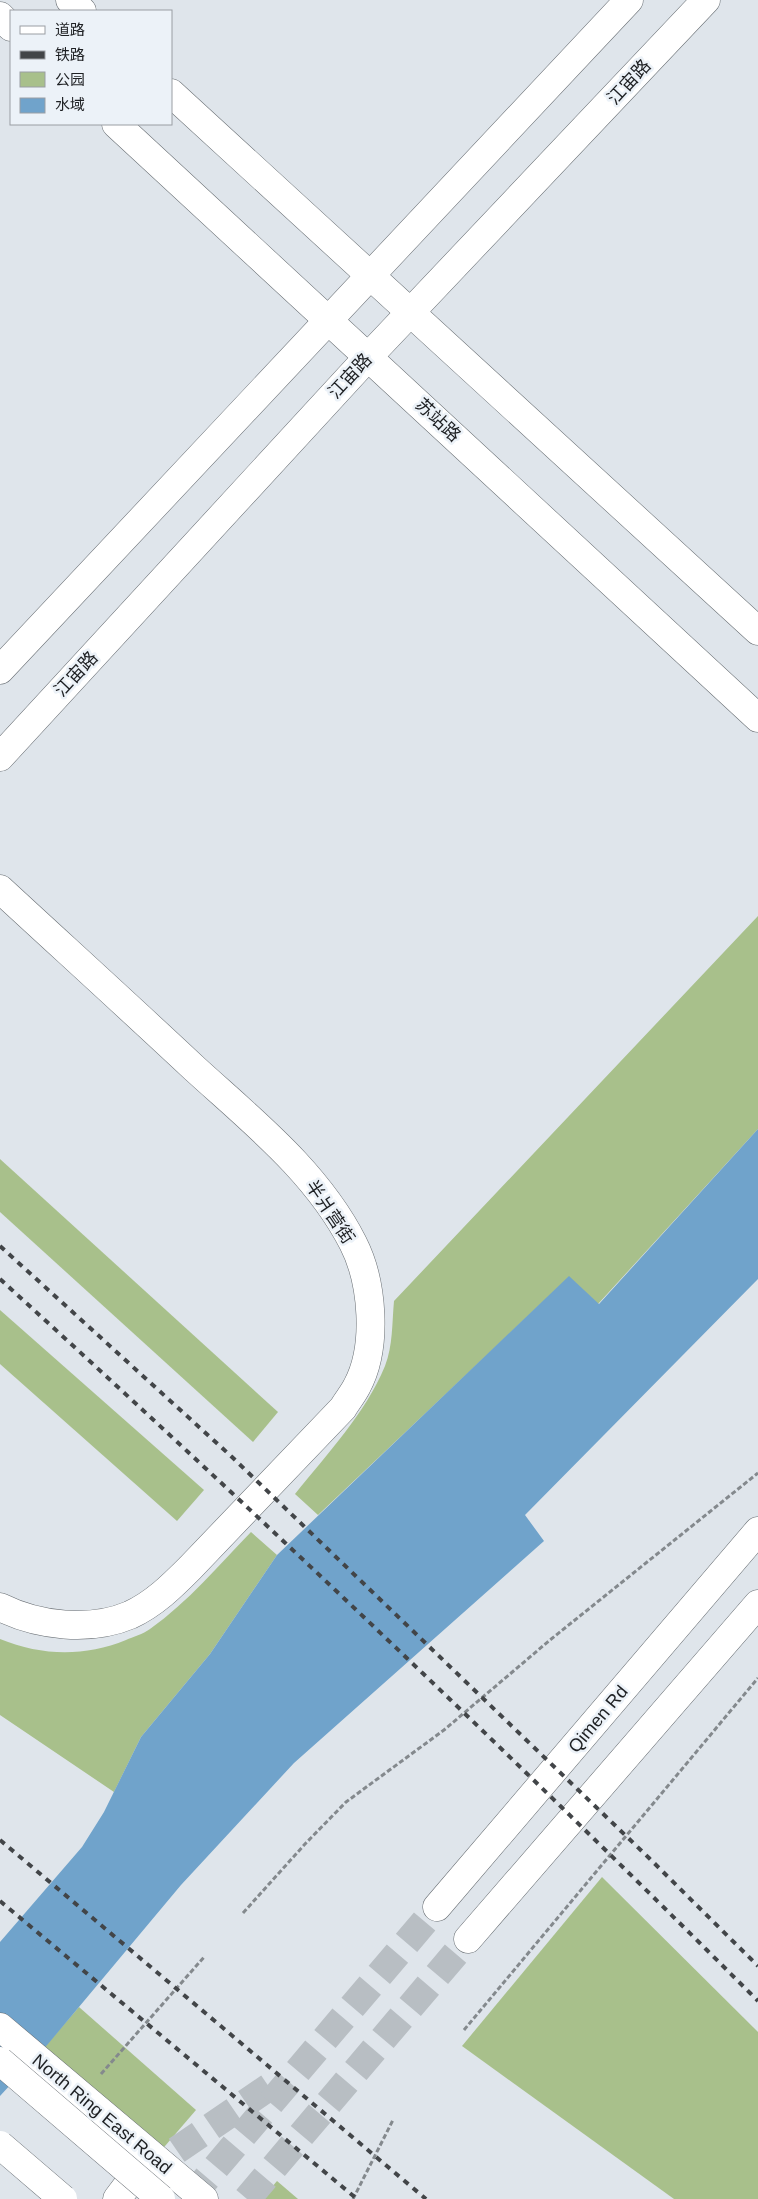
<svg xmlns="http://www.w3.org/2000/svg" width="758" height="2199" font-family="Helvetica,'Noto Sans SC',sans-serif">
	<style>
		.green { fill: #a8c08b }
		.water { fill: #70a3cb }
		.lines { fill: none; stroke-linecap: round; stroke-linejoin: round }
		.major-tunnel { stroke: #b8bec3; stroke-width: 28; stroke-dasharray: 28 14; stroke-linecap: butt }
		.minor-casing { stroke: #676d72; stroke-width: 29 }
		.major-casing { stroke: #676d72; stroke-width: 29 }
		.path { stroke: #84898d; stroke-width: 3; stroke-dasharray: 5 2.5; stroke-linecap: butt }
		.minor { stroke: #fff; stroke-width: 28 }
		.major { stroke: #fff; stroke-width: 28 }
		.rail { stroke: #424548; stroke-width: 4; stroke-dasharray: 6 6; stroke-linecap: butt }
		.highway-bridge-casing { stroke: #676d72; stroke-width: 29; stroke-linecap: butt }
		.highway-bridge { stroke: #fff; stroke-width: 28 }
		.labels { text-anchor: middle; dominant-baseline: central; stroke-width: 5; stroke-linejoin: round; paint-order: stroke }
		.street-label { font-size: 18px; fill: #1e2023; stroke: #ecf2f8 }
	</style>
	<rect width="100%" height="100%" fill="#dfe5eb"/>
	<g class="green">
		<path d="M758,916V1129L598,1304L569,1277L318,1515L295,1494C327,1454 365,1414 385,1366C393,1346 392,1322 394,1301Z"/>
		<polygon points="0,1159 278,1412 253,1442 0,1212"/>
		<polygon points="0,1310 204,1490 177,1521 0,1364"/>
		<path d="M251,1532L277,1555L210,1654L141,1737L114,1792L0,1715V1639C42,1656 84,1657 126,1640C133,1637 143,1634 150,1629C188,1602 219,1565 251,1532Z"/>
		<polygon points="602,1877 758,2032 758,2199 674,2199 462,2046"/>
		<polygon points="79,2007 196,2110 159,2153 42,2050"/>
		<polygon points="277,2181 298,2199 262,2199"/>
	</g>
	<polygon class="water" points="758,1129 758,1279 525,1515 544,1541 294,1763 181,1885 48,2044 0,2096 0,1942 82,1847 104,1812 141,1737 210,1654 277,1555 569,1276 599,1304"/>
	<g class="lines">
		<g class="major-tunnel">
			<polyline points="142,2174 275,2083"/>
			<polyline points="189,2199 437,1907"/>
			<polyline points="247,2199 468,1939"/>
		</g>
		<g class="minor-casing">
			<g id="minor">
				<polyline points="0,670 629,0"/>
				<polyline points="0,757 369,356 706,0"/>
				<path d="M0,889C65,949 130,1008 194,1068C252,1121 317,1172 353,1243C373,1282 378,1347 357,1386C353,1394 347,1401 343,1408L190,1568C172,1586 154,1604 130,1615C90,1632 38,1626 0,1607"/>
			</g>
		</g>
		<g class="major-casing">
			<g id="major">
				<polyline points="70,0 82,11"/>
				<polyline points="0,16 11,27"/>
				<polyline points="171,93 758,631"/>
				<polyline points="116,124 758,718"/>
				<polyline points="437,1907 758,1531"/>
				<polyline points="468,1939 758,1604"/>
				<polyline points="0,2027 204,2199"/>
				<polyline points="117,2199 148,2158"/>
			</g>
		</g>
		<g class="path">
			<polyline points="243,1913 305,1844 346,1802 444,1730 550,1640 758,1473"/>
			<polyline points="464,2030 758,1678"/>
			<polyline points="101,2074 205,1956"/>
			<polyline points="353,2199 393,2120"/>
		</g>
		<use href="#minor" class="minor"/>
		<use href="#major" class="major"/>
		<g class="rail">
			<polyline points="0,1246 232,1457 649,1858 758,1966"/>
			<path d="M0,1279C258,1514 511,1754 758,2001"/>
			<polyline points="0,1840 426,2199"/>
			<polyline points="0,1901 357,2199"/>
		</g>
		<g class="highway-bridge-casing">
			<g id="highway-bridge">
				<polyline points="0,2061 161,2199"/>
				<polyline points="0,2145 63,2199"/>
			</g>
		</g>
		<use href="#highway-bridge" class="highway-bridge"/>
	</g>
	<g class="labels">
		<g class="street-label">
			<text transform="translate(629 82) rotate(-47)">江宙路</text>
			<text transform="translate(350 376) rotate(-47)">江宙路</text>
			<text transform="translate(438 420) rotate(43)">苏站路</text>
			<text transform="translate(76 674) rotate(-47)">江宙路</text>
			<text transform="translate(330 1212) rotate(56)">半爿营街</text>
			<text transform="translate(598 1719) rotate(-50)">Qimen Rd</text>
			<text transform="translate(102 2114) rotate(40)">North Ring East Road</text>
		</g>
	</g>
	<rect x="10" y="10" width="162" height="115" fill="#ecf2f8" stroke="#9a9ea3"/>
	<rect x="20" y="26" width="25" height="8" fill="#ffffff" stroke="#9a9ea3"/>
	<text x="55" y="35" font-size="15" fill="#1e2023">道路</text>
	<rect x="20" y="51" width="25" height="8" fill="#424548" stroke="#9a9ea3"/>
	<text x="55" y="60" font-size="15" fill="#1e2023">铁路</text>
	<rect x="20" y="72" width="25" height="15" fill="#a8c08b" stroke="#9a9ea3"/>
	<text x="55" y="85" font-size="15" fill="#1e2023">公园</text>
	<rect x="20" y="98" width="25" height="15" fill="#70a3cb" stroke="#9a9ea3"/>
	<text x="55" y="110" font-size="15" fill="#1e2023">水域</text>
</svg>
